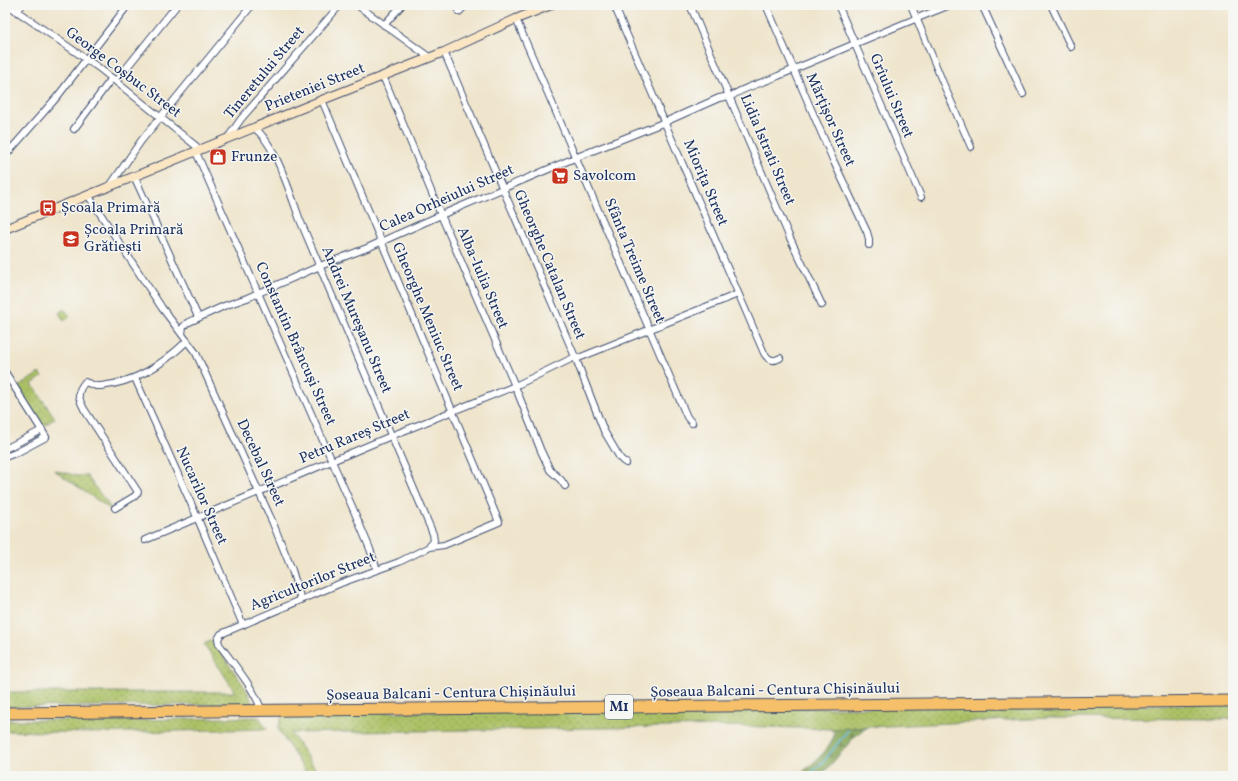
<svg xmlns="http://www.w3.org/2000/svg" width="1238" height="781" font-family="Vollkorn,serif">
	<style>
		.grass { fill: url(#grass-dots); stroke: #647862 }
		.forest { fill: url(#forest-firs); stroke: #526b5c }
		.park { fill: #acc165; stroke: #647862 }
		.lines { fill: none; stroke-linecap: round; stroke-linejoin: round }
		.stream { stroke: #5dbadb; stroke-width: 1.5 }
		.street-casing { stroke: #3b4a6e; stroke-width: 8 }
		.secondary-casing { stroke: #3b4a6e; stroke-width: 10 }
		.highway-casing { stroke: #3b4a6e; stroke-width: 13 }
		.street { stroke: #fff; stroke-width: 6 }
		.secondary { stroke: #fbe6c4; stroke-width: 8 }
		.highway { stroke: #f6c06b; stroke-width: 11 }
		.labels { text-anchor: middle; dominant-baseline: central; stroke-width: 3; stroke-linejoin: round; paint-order: stroke }
		.shield { fill: #f6f6f2; stroke: #5d6b8a; stroke-width: 1 }
		.shield-label { font-size: 14px; font-weight: bold; fill: #1b2f5e }
		.street-label { font-size: 15px; fill: #1b2f5e; stroke: #f6f6f2 }
		.poi-label { font-size: 15px; fill: #1b2f5e; stroke: #f6f6f2; text-anchor: start }
	</style>
	<defs>
		<pattern id="grass-dots" width="8" height="8" patternUnits="userSpaceOnUse"><rect width="8" height="8" fill="#acc165"/><path d="M2 2h.1M6 6h.1" fill="none" stroke="#8b9d56" stroke-width="1.8" stroke-linecap="round"/></pattern>
		<pattern id="forest-firs" width="22" height="20" patternUnits="userSpaceOnUse"><rect width="22" height="20" fill="#89a75a"/><path d="M5 1l3.5 6h-7zM16 11l3.5 6h-7z" fill="#6f884e"/></pattern>
	</defs>
	<rect width="100%" height="100%" fill="#f6f6f2"/>
	<filter id="ink" filterUnits="userSpaceOnUse"><feTurbulence type="fractalNoise" baseFrequency=".025" numOctaves="2"/><feDisplacementMap in="SourceGraphic" scale="8" xChannelSelector="R" yChannelSelector="G"/><feConvolveMatrix kernelMatrix="1 2 1 2 8 2 1 2 1" color-interpolation-filters="sRGB"/></filter>
	<filter id="wash" filterUnits="userSpaceOnUse"><feTurbulence type="fractalNoise" baseFrequency=".012" numOctaves="4" result="noise"/><feDisplacementMap in="SourceGraphic" scale="16" xChannelSelector="R" yChannelSelector="G"/><feGaussianBlur stdDeviation="0.9" result="paint"/><feColorMatrix in="noise" values="0 0 0 0 0 0 0 0 0 0 0 0 0 0 0 0 0 1.4 0 .05"/><feComposite in="paint" operator="in"/></filter>
	<g filter="url(#wash)">
		<rect width="100%" height="100%" fill="#efe5cc"/>
		<g class="grass">
			<polygon points="39,373 42,377 32,384 55,418 44,426 18,387"/>
			<polygon points="54,470 78,476 86,475 114,512"/>
			<polygon points="212,640 248,692 252,704 5,707 5,692 235,692 204,644"/>
			<polygon points="1233,704 1233,719 1049,718 830,729 731,726 291,733 320,776 308,776 278,729 283,713"/>
			<polygon points="259,717 267,729 91,733 5,731 5,720 144,720"/>
		</g>
		<path class="forest" d="M867,728C853,733 834,765 819,776H798C809,766 835,747 834,732L830,729Z"/>
		<polygon class="park" points="64,309 70,316 64,321 59,313"/>
		<g class="lines">
			<polyline class="stream" points="807,776 824,761 848,730"/>
		</g>
	</g>
	<g filter="url(#ink)">
		<g class="lines">
			<g class="street-casing">
				<g id="street">
					<polyline points="8,5 99,68 201,150"/>
					<polyline points="357,5 429,57"/>
					<path d="M614,5L764,353C768,360 773,362 780,358"/>
					<polyline points="690,5 789,236 822,305"/>
					<polyline points="766,5 834,162 867,232 869,239 869,245"/>
					<polyline points="838,5 921,197"/>
					<polyline points="911,5 943,83 971,147"/>
					<polyline points="982,5 1023,94"/>
					<polyline points="1051,5 1071,47"/>
					<polyline points="17,12 22,5"/>
					<polyline points="459,12 466,5"/>
					<path d="M516,19C574,151 630,284 687,417L692,423"/>
					<polyline points="384,25 402,5"/>
					<polyline points="444,52 576,359 604,431 620,458 623,461 626,463"/>
					<polyline points="383,76 441,215 515,386 541,451 550,470 561,480 565,486"/>
					<polyline points="116,81 177,5"/>
					<path d="M730,97C743,87 763,83 778,76C835,52 892,28 950,5"/>
					<path d="M254,128C275,142 291,196 300,220L433,534L434,541L429,547"/>
					<polyline points="74,129 112,78"/>
					<polyline points="227,139 241,119 340,5"/>
					<polyline points="196,152 354,511 370,549 377,570"/>
					<polyline points="5,156 57,97 128,5"/>
					<polyline points="134,176 198,317"/>
					<polyline points="110,186 141,141 252,5"/>
					<polyline points="88,195 162,308 196,353 272,521 292,570 301,600"/>
					<polyline points="182,334 183,327 187,323 224,306 247,298 320,266 367,248 441,215 577,157 665,122 719,98 730,96"/>
					<polyline points="576,359 738,294"/>
					<polyline points="5,372 46,437 18,452 5,457"/>
					<polyline points="135,378 197,517 243,625"/>
					<polyline points="5,449 42,430"/>
					<path d="M115,508L135,496L138,492L84,409C78,397 76,393 85,382L96,386H101C136,382 162,365 187,341"/>
					<polyline points="145,540 391,436 515,386 575,357"/>
					<path d="M262,711C253,686 234,665 219,644L218,639L221,634L341,583L399,562L429,547L444,545L499,522L322,100"/>
				</g>
			</g>
			<g class="secondary-casing">
				<polyline id="secondary" points="5,229 322,100 444,52 516,19 551,5"/>
			</g>
			<g class="highway-casing">
				<polyline id="highway" points="5,713 1233,701"/>
			</g>
			<use href="#street" class="street"/>
			<use href="#secondary" class="secondary"/>
			<use href="#highway" class="highway"/>
		</g>
	</g>
	<defs>
		<g id="shop-square" transform="scale(0.9)"><rect x="-9" y="-9" width="18" height="18" rx="4" fill="#c8321e" stroke="#f6f6f2"/><path d="M-5-2.5h2.3a2.7 3.5 0 0 1 5.4 0H5L5.5 6h-11ZM-1.5-2.5h3a1.5 2.3 0 0 0-3 0Z" fill="#fff"/></g>
		<g id="supermarket-square" transform="scale(0.9)"><rect x="-9" y="-9" width="18" height="18" rx="4" fill="#c8321e" stroke="#f6f6f2"/><path d="M-6-5.5h2.5l.6 2H6L4.5 2H-2.5L-4.4-4H-6ZM-1.5 3.2a1.3 1.3 0 1 0 .1 0ZM3 3.2a1.3 1.3 0 1 0 .1 0Z" fill="#fff"/></g>
		<g id="bus-square" transform="scale(0.9)"><rect x="-9" y="-9" width="18" height="18" rx="4" fill="#c8321e" stroke="#f6f6f2"/><path d="M-5-6H5V4H4V6H2V4H-2V6H-4V4H-5ZM-3.5-4V0h7V-4ZM-3.5 1.2v1.5H-2V1.2ZM2 1.2v1.5H3.5V1.2Z" fill="#fff"/></g>
		<g id="school-square" transform="scale(0.9)"><rect x="-9" y="-9" width="18" height="18" rx="4" fill="#c8321e" stroke="#f6f6f2"/><path d="M0-5L7-2L0 1L-7-2ZM-4 1L0 2.5L4 1V4Q0 6-4 4Z" fill="#fff"/></g>
	</defs>
	<g fill-rule="evenodd">
		<use href="#shop-square" x="218" y="157"/>
		<use href="#supermarket-square" x="560" y="176"/>
		<use href="#bus-square" x="48" y="208"/>
		<use href="#school-square" x="71" y="239"/>
	</g>
	<g class="labels">
		<rect class="shield" x="605" y="695" width="28" height="24" rx="3"/>
		<g class="shield-label">
			<text x="619" y="707">M1</text>
		</g>
		<g class="street-label">
			<text transform="translate(123 73) rotate(37)">George Coșbuc Street</text>
			<text transform="translate(265 73) rotate(-50)">Tineretului Street</text>
			<text transform="translate(315 88) rotate(-22)">Prieteniei Street</text>
			<text transform="translate(891 96) rotate(67)">Grîului Street</text>
			<text transform="translate(830 120) rotate(66)">Mărțișor Street</text>
			<text transform="translate(767 150) rotate(67)">Lidia Istrati Street</text>
			<text transform="translate(705 183) rotate(67)">Miorița Street</text>
			<text transform="translate(447 199) rotate(-24)">Calea Orheiului Street</text>
			<text transform="translate(634 261) rotate(67)">Sfânta Treime Street</text>
			<text transform="translate(549 265) rotate(67)">Gheorghe Catalan Street</text>
			<text transform="translate(482 278) rotate(67)">Alba-Iulia Street</text>
			<text transform="translate(427 317) rotate(67)">Gheorghe Meniuc Street</text>
			<text transform="translate(356 320) rotate(67)">Andrei Mureșanu Street</text>
			<text transform="translate(295 344) rotate(66)">Constantin Brâncuși Street</text>
			<text transform="translate(355 437) rotate(-23)">Petru Rareș Street</text>
			<text transform="translate(260 463) rotate(65)">Decebal Street</text>
			<text transform="translate(201 496) rotate(66)">Nucarilor Street</text>
			<text transform="translate(313 582) rotate(-22)">Agricultorilor Street</text>
			<text transform="translate(775 691) rotate(-1)">Șoseaua Balcani - Centura Chișinăului</text>
			<text transform="translate(451 694) rotate(-1)">Șoseaua Balcani - Centura Chișinăului</text>
		</g>
		<g class="poi-label">
			<text x="231" y="157">Frunze</text>
			<text x="573" y="176">Savolcom</text>
			<text x="61" y="208">Școala Primară</text>
			<text x="84" y="230">Școala Primară<tspan x="84" dy="17">Grătiești</tspan></text>
		</g>
	</g>
	<rect width="1238" height="781" fill="none" stroke="#f6f6f2" stroke-width="20"/>
</svg>
